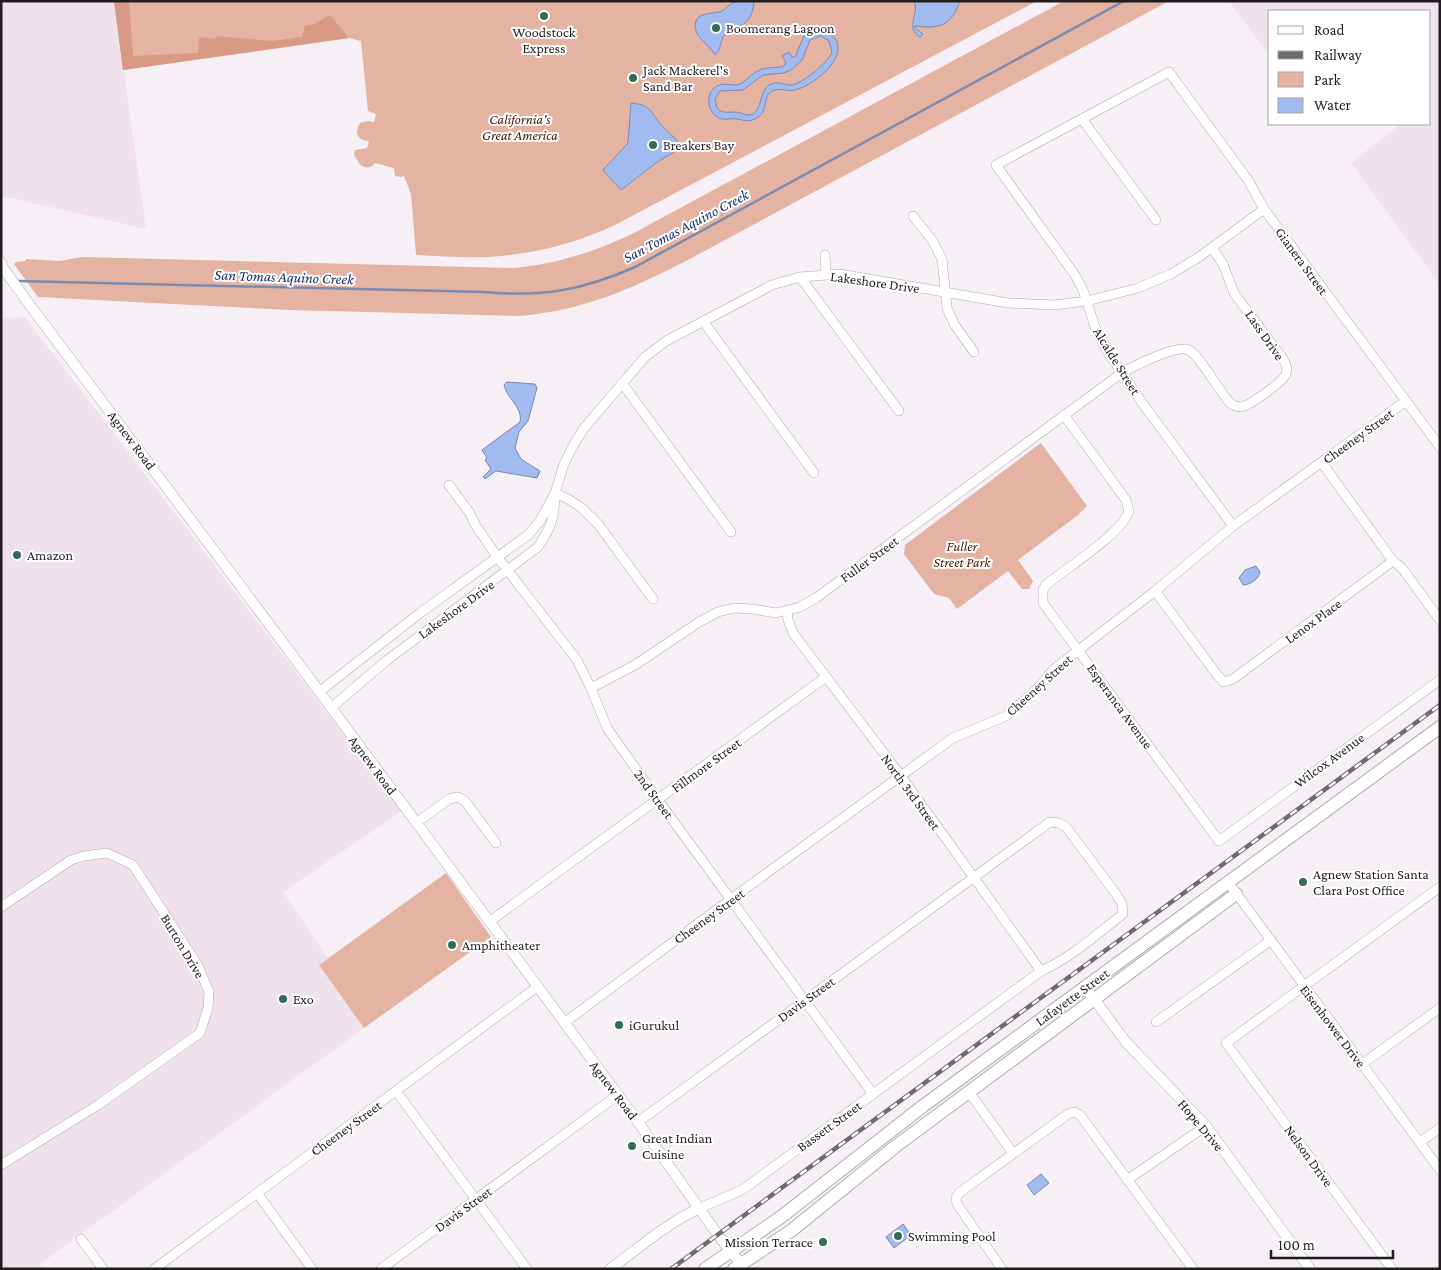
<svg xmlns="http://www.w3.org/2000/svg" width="1441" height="1270" font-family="'Crimson Pro',serif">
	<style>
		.built { fill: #f0e2ed }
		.green { fill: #e4b3a1 }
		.forest { fill: #d89a84 }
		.water { fill: #a1baef; stroke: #7a8bb1; fill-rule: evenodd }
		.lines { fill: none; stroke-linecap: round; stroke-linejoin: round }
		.stream { stroke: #7a8bb1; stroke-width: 2.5 }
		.minor-casing { stroke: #b1aaaf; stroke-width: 10 }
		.tertiary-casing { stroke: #b1aaaf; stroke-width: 11 }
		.primary-casing { stroke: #b1aaaf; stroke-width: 14 }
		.minor { stroke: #fff; stroke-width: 9 }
		.tertiary { stroke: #fff; stroke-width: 10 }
		.primary { stroke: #fff; stroke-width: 12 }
		.rail-casing { stroke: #6f6a6e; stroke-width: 4.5 }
		.rail { stroke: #fff; stroke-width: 2.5; stroke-dasharray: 8; stroke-linecap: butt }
		.poi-dot { fill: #336c54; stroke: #fff; stroke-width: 2 }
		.labels { text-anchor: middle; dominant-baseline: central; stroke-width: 4; stroke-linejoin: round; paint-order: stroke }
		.poi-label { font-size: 14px; fill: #201d1f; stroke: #fff; text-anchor: start }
		.park-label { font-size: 14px; font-style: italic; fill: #4b1400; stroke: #fff }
		.street-label { font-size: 14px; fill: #201d1f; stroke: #fff }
		.water-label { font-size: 15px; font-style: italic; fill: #1b3270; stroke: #fff }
	</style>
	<rect width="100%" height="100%" fill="#f6eff5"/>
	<g class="built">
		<polygon points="1,1 114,1 146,229 1,196"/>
		<polygon points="1229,1 1440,1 1440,285 1351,163 1398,126 1396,124 1430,124 1430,11 1270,11 1270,56"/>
		<polygon points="25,317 402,811 283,892 328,958 319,965 364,1028 40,1264 43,1269 1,1269 1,318"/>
	</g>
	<g class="green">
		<path d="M114,1H1037L615,225C579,242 541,252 501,256C473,259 444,256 416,255L411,194L404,176L401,177L395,176L394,168L375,163L371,167C361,169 359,163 354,155L355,150L367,148L369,141C357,140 354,133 360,123L368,121L374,122L376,114L368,111L361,41L349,38L123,70Z"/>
		<path d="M1064,1H1169L686,261C629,290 584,310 520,316L290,310L38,297L14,264L16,262L26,261V259L59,261L82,257L514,268C556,264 594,252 632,234Z"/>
		<polygon points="1041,443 1087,506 1078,515 1018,560 1033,581 1029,589 1022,589 1008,571 957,609 949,598 934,594 904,554 905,545"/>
		<polygon points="446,873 491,937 364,1028 319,965"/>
	</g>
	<polygon class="forest" points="114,1 129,1 133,56 198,53 199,37 215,39 216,36 272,41 302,37 305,26 314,24 330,15 349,38 123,70"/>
	<g class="water">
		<path d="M754,1C754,12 749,22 739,27C734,29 729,30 725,34C719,41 722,49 715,55C710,46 698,38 696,31C691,11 711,15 722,11C726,9 727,6 731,4C737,0 747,1 754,1Z"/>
		<path d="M914,1H960C951,26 940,29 915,26V28L923,34L920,37C904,27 920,15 914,1Z"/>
		<path d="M817,30C825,30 832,33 836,40C847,60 812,86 795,90C787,92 780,87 772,91C761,97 771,114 752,120C747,122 743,120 737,119C732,118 727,120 722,119C709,116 704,97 714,88C721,82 728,85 736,85C745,84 750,74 758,71C766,66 775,69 784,66L786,62L782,56L789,52L792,57H795L804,36ZM821,36L829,41L832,52C829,62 801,85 790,85C784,85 778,81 771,84C757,90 764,116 747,115C743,114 739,112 735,112C728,112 723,114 717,108L715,99L720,91L743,90L763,75L784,73L791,70L802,60L810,40Z"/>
		<path d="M631,103C655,105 651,116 665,129C671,135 677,139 682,147L656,163L621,190L603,170L628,143Z"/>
		<path d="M507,382L535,384L537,388L528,421L519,432L515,448L521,459L540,471L537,478L496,471L485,479L483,477L491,469L485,460L487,458L482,450L520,422C523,407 507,399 504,385Z"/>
		<path d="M1256,566L1260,572C1259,579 1250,585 1243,585L1239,578L1245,570Z"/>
		<polygon points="1041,1174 1049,1183 1034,1195 1027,1185"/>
		<polygon points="903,1224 911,1235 894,1248 886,1237"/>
	</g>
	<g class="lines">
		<path class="stream" d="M18,281L483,292C542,297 581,291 635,267L1124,1"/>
		<g class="minor-casing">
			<g id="minor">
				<polyline points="1082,119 1156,220"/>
				<polyline points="913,216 932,240 942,259 947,308 954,324 974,352"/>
				<polyline points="825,255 826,274"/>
				<polyline points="800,277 899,411"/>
				<polyline points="703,321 814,473"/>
				<polyline points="622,383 731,532"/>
				<path d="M1064,415L1126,500L1129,511C1121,535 1067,567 1046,585L1043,590V603L1219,841L1440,680"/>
				<polyline points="449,485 469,512 476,526 498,558 577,660 591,688 607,728 658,800 873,1094"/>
				<polyline points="555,493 568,499 582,508 598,524 653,599"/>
				<polyline points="1233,526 1143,404 1106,349 1095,327 1083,290 1075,275 996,165 1169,72 1248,180 1264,209 1440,447"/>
				<polyline points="1393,561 1402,568 1440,620"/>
				<polyline points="1155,591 1218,676 1224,682 1233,679 1393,561 1322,463"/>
				<polyline points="787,611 788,620 793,633 901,776 1041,971"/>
				<path d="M591,688L635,665L699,622L718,612L734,608L753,609L776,613L800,607L816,598L1123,372C1135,366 1177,344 1189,350C1200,356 1219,391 1230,403C1234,406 1237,407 1241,407C1249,406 1283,382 1286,374C1288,369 1286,364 1283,359L1234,293L1223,264L1212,248"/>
				<polyline points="319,692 420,613 528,535 540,521 555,493 564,464 574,444 585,427 645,357 666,341 772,285 800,277 840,274 1008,303 1054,305 1087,301 1138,288 1171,274 1199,257 1264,209"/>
				<path d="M331,708L386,661L538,547C551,527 554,520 555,496"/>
				<polyline points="416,823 449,799 458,797 465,801 496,843"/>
				<polyline points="1228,882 1440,1170"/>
				<polyline points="1,907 71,860 84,856 107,853 133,865 197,964 209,992 208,1008 200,1033 98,1105 1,1165"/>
				<polyline points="489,922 826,677"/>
				<polyline points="1156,1022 1270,941"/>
				<polyline points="564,1023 731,899 953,738 1006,716 1037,689 1054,669 1155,591 1233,526 1406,401"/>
				<polyline points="1362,1064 1440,1008"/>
				<polyline points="396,1091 527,1269"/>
				<polyline points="969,1092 1013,1153"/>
				<path d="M638,1122L1050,822L1059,823L1066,827L1116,894L1122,904L1123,914C1097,934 1071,958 1041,971L742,1190L700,1208"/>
				<polyline points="1420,1142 1440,1128"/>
				<polyline points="1127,1180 1206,1126"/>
				<polyline points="257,1193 312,1269"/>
				<polyline points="81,1239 103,1269"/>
				<polyline points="154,1269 537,987"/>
				<polyline points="381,1269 618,1095"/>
				<polyline points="1002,1269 957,1204 956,1198 959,1193 1068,1114 1074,1112 1080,1115 1193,1269"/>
				<polyline points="1392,1269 1226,1043 1440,887"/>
			</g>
		</g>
		<g class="tertiary-casing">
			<g id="tertiary">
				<polyline points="1,262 3,268 29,304 290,652 638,1122 718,1235 741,1264"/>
				<polyline points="1085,987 1126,1042 1206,1126 1310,1269"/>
				<path d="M610,1269C639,1248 667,1223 700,1208"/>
			</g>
		</g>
		<g class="primary-casing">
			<g id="primary">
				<polyline points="705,1269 781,1217 923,1106 1440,727"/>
				<polyline points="734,1269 792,1230 896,1146 1236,894"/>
			</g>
		</g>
		<use href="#minor" class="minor"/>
		<use href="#tertiary" class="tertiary"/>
		<use href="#primary" class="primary"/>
		<g class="rail-casing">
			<polyline id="rail" points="671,1269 1440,705"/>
		</g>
		<use href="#rail" class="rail"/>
	</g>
	<g class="poi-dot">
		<circle cx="544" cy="16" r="5"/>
		<circle cx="716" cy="28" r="5"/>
		<circle cx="633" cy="78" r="5"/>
		<circle cx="653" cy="145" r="5"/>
		<circle cx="17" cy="555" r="5"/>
		<circle cx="1303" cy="882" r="5"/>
		<circle cx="452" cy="945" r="5"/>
		<circle cx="283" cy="999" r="5"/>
		<circle cx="619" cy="1025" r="5"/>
		<circle cx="632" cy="1146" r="5"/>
		<circle cx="898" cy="1236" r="5"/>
		<circle cx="823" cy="1242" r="5"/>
	</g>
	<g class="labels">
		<g class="poi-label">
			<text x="726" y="28">Boomerang Lagoon</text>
			<text x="544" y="32" text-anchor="middle">Woodstock<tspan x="544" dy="16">Express</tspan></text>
			<text x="643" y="70">Jack Mackerel's<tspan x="643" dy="16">Sand Bar</tspan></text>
			<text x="663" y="145">Breakers Bay</text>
			<text x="27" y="555">Amazon</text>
			<text x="1313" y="874">Agnew Station Santa<tspan x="1313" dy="16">Clara Post Office</tspan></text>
			<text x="462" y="945">Amphitheater</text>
			<text x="293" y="999">Exo</text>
			<text x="629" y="1025">iGurukul</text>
			<text x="642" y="1138">Great Indian<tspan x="642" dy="16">Cuisine</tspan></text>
			<text x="908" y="1236">Swimming Pool</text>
			<text x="813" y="1242" text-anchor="end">Mission Terrace</text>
		</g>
		<g class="park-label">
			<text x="520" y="119">California's<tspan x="520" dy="16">Great America</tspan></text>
			<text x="962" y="546">Fuller<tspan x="962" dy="16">Street Park</tspan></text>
		</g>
		<g class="street-label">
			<text transform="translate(1302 261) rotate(54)">Gianera Street</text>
			<text transform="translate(875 282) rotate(8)">Lakeshore Drive</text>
			<text transform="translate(1265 335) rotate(55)">Lass Drive</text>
			<text transform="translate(1117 361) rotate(58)">Alcalde Street</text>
			<text transform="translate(1358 436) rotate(-36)">Cheeney Street</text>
			<text transform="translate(132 440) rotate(53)">Agnew Road</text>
			<text transform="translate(869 559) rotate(-36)">Fuller Street</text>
			<text transform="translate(456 609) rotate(-36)">Lakeshore Drive</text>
			<text transform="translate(1313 621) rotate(-36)">Lenox Place</text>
			<text transform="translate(1039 685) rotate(-42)">Cheeney Street</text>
			<text transform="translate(1120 706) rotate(54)">Esperanca Avenue</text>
			<text transform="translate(1329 760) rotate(-36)">Wilcox Avenue</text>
			<text transform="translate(373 765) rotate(53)">Agnew Road</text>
			<text transform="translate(706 765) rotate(-36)">Fillmore Street</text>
			<text transform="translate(911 792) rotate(54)">North 3rd Street</text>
			<text transform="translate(654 794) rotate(54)">2nd Street</text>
			<text transform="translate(709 916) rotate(-36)">Cheeney Street</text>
			<text transform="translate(183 946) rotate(59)">Burton Drive</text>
			<text transform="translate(1072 997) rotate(-36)">Lafayette Street</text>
			<text transform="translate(806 999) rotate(-36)">Davis Street</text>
			<text transform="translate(1333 1026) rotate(53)">Eisenhower Drive</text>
			<text transform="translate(614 1090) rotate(53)">Agnew Road</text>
			<text transform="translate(1201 1125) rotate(50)">Hope Drive</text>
			<text transform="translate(829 1126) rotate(-36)">Bassett Street</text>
			<text transform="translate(346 1128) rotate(-36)">Cheeney Street</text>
			<text transform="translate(1309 1156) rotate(54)">Nelson Drive</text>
			<text transform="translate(463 1209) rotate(-36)">Davis Street</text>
		</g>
		<g class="water-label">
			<text transform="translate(686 226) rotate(-28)">San Tomas Aquino Creek</text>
			<text transform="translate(284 277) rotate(2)">San Tomas Aquino Creek</text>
		</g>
	</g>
	<rect width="1441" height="1270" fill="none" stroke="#201d1f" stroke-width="5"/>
	<rect x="1268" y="10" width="162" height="115" fill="#ffffff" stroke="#a6a5a5"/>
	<rect x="1278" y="26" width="25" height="8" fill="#ffffff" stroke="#a6a5a5"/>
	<text x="1314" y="35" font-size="15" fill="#201d1f">Road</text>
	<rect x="1278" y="51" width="25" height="8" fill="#6f6a6e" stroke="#a6a5a5"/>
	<text x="1314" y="60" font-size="15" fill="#201d1f">Railway</text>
	<rect x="1278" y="72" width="25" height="15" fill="#e4b3a1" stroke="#a6a5a5"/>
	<text x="1314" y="85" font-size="15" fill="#201d1f">Park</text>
	<rect x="1278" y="98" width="25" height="15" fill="#a1baef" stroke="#a6a5a5"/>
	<text x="1314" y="110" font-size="15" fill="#201d1f">Water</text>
	<path d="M1271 1250v8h122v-8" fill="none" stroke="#201d1f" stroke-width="2.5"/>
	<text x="1278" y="1250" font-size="15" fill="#201d1f" stroke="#ffffff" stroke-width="4" paint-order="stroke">100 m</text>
</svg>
